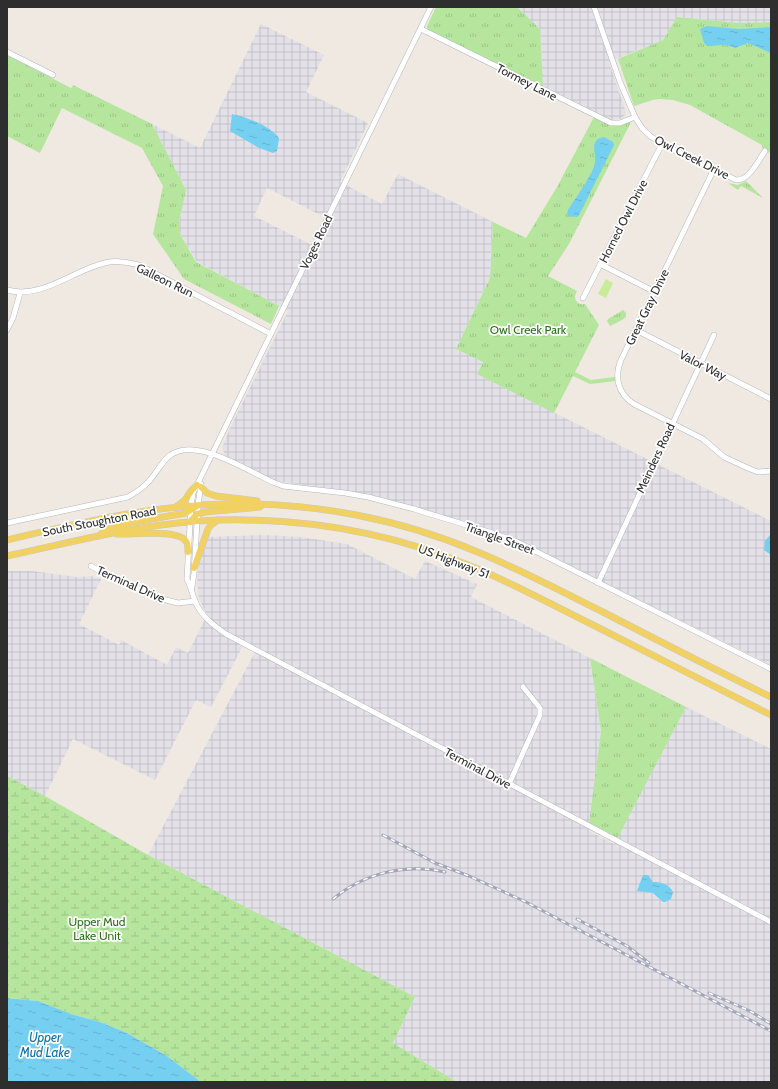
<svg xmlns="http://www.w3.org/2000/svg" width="778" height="1089" font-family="Cabin,sans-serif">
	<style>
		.industrial { fill: url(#industrial-grid); fill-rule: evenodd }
		.grass { fill: url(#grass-tufts) }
		.wetland { fill: url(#wetland-marsh) }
		.pitch { fill: #c9ec9a }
		.water { fill: url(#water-ripples) }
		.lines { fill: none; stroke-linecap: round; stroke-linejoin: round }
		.minor-casing { stroke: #b4b7c1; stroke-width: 6 }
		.major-casing { stroke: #c9c9c9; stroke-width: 7 }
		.minor { stroke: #fff; stroke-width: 5 }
		.major { stroke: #f2d163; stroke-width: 6 }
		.rail-casing { stroke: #a3a6b8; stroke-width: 3 }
		.rail { stroke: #fff; stroke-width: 1.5; stroke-dasharray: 4.5; stroke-linecap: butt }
		.labels { text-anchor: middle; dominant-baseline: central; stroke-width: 3.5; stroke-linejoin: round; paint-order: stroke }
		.street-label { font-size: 12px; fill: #2e2e2e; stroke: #fff }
		.park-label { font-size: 12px; fill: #2c6e1b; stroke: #fff }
		.water-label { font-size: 13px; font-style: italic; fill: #0d6fa3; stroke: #fff }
	</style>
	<defs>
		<pattern id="industrial-grid" width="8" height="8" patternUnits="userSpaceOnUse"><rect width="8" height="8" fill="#e3e1e8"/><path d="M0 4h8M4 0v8" fill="none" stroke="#c3c1c7"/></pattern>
		<pattern id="grass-tufts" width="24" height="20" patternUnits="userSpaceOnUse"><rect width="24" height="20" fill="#b6e59e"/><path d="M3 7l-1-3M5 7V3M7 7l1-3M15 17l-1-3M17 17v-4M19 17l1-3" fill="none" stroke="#9dc588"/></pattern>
		<pattern id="wetland-marsh" width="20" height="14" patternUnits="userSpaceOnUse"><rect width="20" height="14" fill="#b6e59e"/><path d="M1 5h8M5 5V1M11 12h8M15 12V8" fill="none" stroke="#9dc588"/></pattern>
		<pattern id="water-ripples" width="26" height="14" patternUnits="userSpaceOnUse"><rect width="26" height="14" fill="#75cff0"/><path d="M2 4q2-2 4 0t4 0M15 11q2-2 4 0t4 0" fill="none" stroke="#66b2ce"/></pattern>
	</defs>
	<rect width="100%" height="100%" fill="#efe9e1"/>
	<g class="industrial">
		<polygon points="517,7 771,7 771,22 738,23 677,17 663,40 609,62 626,112 625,115 621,119 611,120 599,116 543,87 540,29"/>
		<path d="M261,24L324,55L306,92L368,123L340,182L382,204L398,174L493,222L490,278L456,349L483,362L477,374L771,521V665L519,541L382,498L356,492L274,481L230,459L225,455L222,448L229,430L288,311L197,262L179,232V222L186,190L152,124L200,148ZM267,188L332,221L318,248L254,216Z"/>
		<polygon points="265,535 300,537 347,544 415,579 425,561 477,584 471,597 590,658 601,731 589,831 614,844 686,707 771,749 771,1082 457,1082 393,1043 415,997 148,855 257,648 245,642 211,707 196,700 155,780 73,739 45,796 7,776 7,571 32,571 77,577 91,576 101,579 79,624 119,645 121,640 167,665 176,647 188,653 207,615 199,599 197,582 198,566 205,537"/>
	</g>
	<g class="grass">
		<polygon points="436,7 517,7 540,29 543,87 429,31 427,28 427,26"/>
		<polygon points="677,17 738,23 771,22 771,150 768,153 762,148 762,145 690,105 673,100 659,99 653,100 634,106 618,59 663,40"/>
		<polygon points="7,55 71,88 73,85 152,124 186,190 179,222 179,232 196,262 279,306 271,324 184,279 153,234 163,186 142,148 62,108 40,153 7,136"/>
		<path d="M594,117C609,125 613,128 631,122L569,244L548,276L577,291L575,296C575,302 579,305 585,304L599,325L575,372L591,380L615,377V381L590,384L573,376L554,413L477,374L483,362L456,349L490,278L493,222L526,238L557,187Z"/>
		<polygon points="746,181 763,198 741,186 738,190 728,183 738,185"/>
		<polygon points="623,310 626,313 626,317 622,320 610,326 607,321 608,319"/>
		<polygon points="590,658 686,707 617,839 589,824 601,731"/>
	</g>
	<polygon class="wetland" points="7,776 45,796 148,855 415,997 393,1043 457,1082 201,1082 167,1056 127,1033 100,1022 71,1014 38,1001 7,998"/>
	<polygon class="pitch" points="606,279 613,283 606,298 598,294"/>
	<g class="water">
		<path d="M707,26L739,29L771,27V53L748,43L735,48C723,43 719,46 708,46L704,43L700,29Z"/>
		<path d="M232,114C248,118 269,125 279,138L277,151L273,153L259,148L230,131Z"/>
		<path d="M604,137L613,142L614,145L579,215L577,217L568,216L567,214L568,210C575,199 593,174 595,163C597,152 588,140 604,137Z"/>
		<polygon points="770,535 771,535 771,555 764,550 765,541"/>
		<path d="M643,875H648L653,882C661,882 669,884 673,892L671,899L665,902H663L653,893L637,891Z"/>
		<polygon points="7,998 38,1001 71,1014 100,1022 127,1033 167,1056 201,1082 7,1082"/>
	</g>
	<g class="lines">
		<g class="minor-casing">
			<g id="minor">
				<path d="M431,7L193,493L191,506L187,579C191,586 192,594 195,601C201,616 213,625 226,634L771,922"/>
				<path d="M594,7L620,82L635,117L642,128L650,136L662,144L736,180C749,181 758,161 765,151"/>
				<polyline points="421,29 611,123 620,123 635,117"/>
				<polyline points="7,52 53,75"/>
				<path d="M714,169L621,360C614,377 618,394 634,404L703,439L724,457L750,469L758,472L771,471"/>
				<polyline points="600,264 655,292"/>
				<path d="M7,290C43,300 75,268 109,262C119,260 130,263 139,265L271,334"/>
				<polyline points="583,298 662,144"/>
				<polyline points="7,330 13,318 20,293"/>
				<polyline points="636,330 771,399"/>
				<path d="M7,523L128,497C136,492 144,488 150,480C157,472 161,463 169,456C195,435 249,472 275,483L283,486L345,493L368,497L414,509L492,533L515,541L771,669"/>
				<polyline points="91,566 114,579 166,600 178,603 195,601"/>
				<polyline points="598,583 714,335"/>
				<polyline points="192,587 194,573 198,505 201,484"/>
				<polyline points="509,784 540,715 540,708 523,687"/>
			</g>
		</g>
		<g class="major-casing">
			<g id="major">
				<polyline points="201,487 207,493 216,496 257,501"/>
				<polyline points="176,507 185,500 191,491 197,485"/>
				<polyline points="190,522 197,514 205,512 260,507"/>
				<path d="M117,534C131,535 181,528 187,543C188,545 188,550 188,552"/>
				<polyline points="100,535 105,530 134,522 186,513 197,506"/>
				<path d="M7,540C79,523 152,505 227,504C313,502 401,519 480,553C521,570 561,591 601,611C657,640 714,669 771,697"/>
				<path d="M7,556C77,541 147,522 219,520C306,518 392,533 473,567C515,584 556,607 597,627C655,656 713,686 771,715"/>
				<polyline points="194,568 208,529 211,525 218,520"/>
			</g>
		</g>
		<use href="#minor" class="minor"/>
		<use href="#major" class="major"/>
		<g class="rail-casing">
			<g id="rail">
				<polyline points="383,835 435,863 469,876 526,902 771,1031"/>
				<path d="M333,899C364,873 406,863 445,872"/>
				<polyline points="577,919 627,946 649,963"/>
				<polyline points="709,993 750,1011 771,1024"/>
			</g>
		</g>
		<use href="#rail" class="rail"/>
	</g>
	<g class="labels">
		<g class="street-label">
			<text transform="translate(527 82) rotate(27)">Tormey Lane</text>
			<text transform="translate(692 157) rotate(27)">Owl Creek Drive</text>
			<text transform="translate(623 221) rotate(-63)">Horned Owl Drive</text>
			<text transform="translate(316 242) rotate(-64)">Voges Road</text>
			<text transform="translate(165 280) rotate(26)">Galleon Run</text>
			<text transform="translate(647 307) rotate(-64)">Great Gray Drive</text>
			<text transform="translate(703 365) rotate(27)">Valor Way</text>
			<text transform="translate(655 458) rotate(-65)">Meinders Road</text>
			<text transform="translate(99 521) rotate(-11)">South Stoughton Road</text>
			<text transform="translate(500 538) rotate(20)">Triangle Street</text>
			<text transform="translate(454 561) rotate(21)">US Highway 51</text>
			<text transform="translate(131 584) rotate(24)">Terminal Drive</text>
			<text transform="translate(478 768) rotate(28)">Terminal Drive</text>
		</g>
		<g class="park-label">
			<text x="528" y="329">Owl Creek Park</text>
			<text x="97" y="921">Upper Mud<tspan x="97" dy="14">Lake Unit</tspan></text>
		</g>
		<g class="water-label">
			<text x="45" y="1037">Upper<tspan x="45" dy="15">Mud Lake</tspan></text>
		</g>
	</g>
	<rect width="778" height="1089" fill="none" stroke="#2e2e2e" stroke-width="16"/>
</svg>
